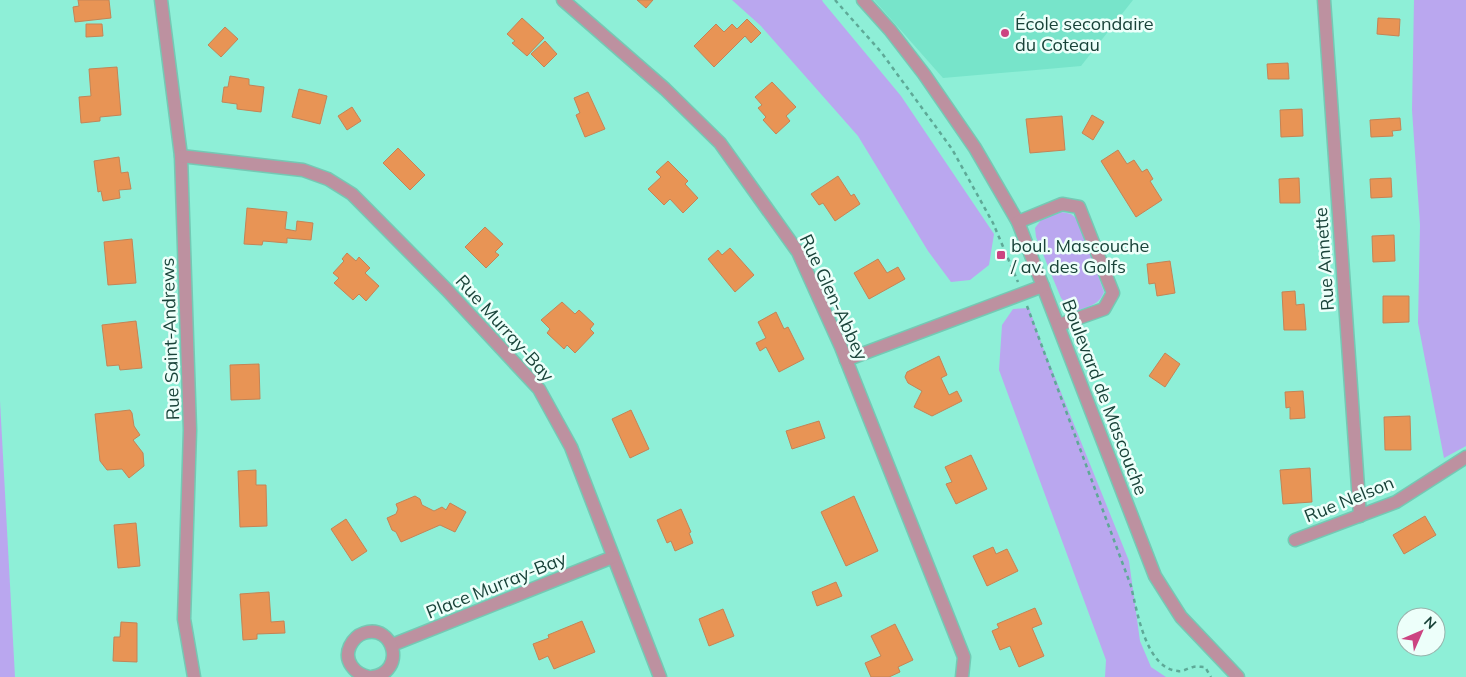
<svg xmlns="http://www.w3.org/2000/svg" width="1466" height="677" font-family="Mulish,sans-serif">
	<style>
		.built { fill: #77e4ca }
		.green { fill: #baa7ef }
		.building { fill: #e89455; stroke: #c38456 }
		.lines { fill: none; stroke-linecap: round; stroke-linejoin: round }
		.minor-casing { stroke: #74c9b4; stroke-width: 15 }
		.path { stroke: #5ea997; stroke-width: 2.5; stroke-dasharray: 4 4; stroke-linecap: butt }
		.minor { stroke: #bd91a0; stroke-width: 12 }
		.poi-dot { fill: #cc4481; stroke: #edfffa; stroke-width: 2 }
		.labels { text-anchor: middle; dominant-baseline: central; stroke-width: 5; stroke-linejoin: round; paint-order: stroke }
		.poi-label { font-size: 18px; fill: #194339; stroke: #edfffa; text-anchor: start }
		.street-label { font-size: 18px; fill: #194339; stroke: #edfffa }
	</style>
	<rect width="100%" height="100%" fill="#8eefd7"/>
	<polygon class="built" points="874,0 1133,0 1081,66 943,78"/>
	<g class="green">
		<polygon points="732,0 822,0 823,2 901,96 994,234 989,265 970,280 951,282 928,251 858,136 761,26"/>
		<polygon points="1414,0 1466,0 1466,446 1444,458 1418,323 1420,225 1412,110"/>
		<path d="M1062,212L1071,214L1078,220L1104,292C1099,305 1089,306 1077,311L1070,308L1061,298L1036,237L1035,228L1041,220Z"/>
		<polygon points="1029,308 1042,345 1129,561 1140,641 1151,667 1166,677 1105,677 1106,660 999,370 1002,325 1013,309"/>
		<polygon points="0,401 15,677 0,677"/>
	</g>
	<g class="building">
		<polygon points="78,0 109,0 111,18 75,22 73,7 79,6"/>
		<polygon points="637,0 653,0 646,8"/>
		<polygon points="522,18 544,38 527,56 512,43 515,41 507,34"/>
		<polygon points="1378,18 1400,19 1399,36 1377,34"/>
		<polygon points="747,19 761,33 751,43 745,36 714,67 694,46 716,24 724,32 732,24 737,29"/>
		<polygon points="86,24 102,24 103,36 86,37"/>
		<polygon points="225,27 238,39 221,57 208,45"/>
		<polygon points="545,41 557,54 544,67 531,54"/>
		<polygon points="1288,63 1289,79 1268,79 1267,64"/>
		<polygon points="117,67 121,115 100,117 100,121 81,123 79,97 91,96 89,69"/>
		<polygon points="230,76 249,79 249,85 264,87 261,112 237,109 237,104 222,102 224,87 228,87"/>
		<polygon points="772,82 796,107 786,116 790,121 776,134 763,120 766,117 758,108 762,105 755,97"/>
		<polygon points="299,89 327,96 320,124 292,117"/>
		<polygon points="588,92 605,129 585,137 576,115 580,113 574,98"/>
		<polygon points="352,107 361,121 347,130 338,116"/>
		<polygon points="1302,109 1303,136 1281,137 1280,110"/>
		<polygon points="1092,115 1104,122 1093,140 1082,133"/>
		<polygon points="1062,116 1065,150 1030,153 1026,119"/>
		<polygon points="1400,118 1401,130 1392,131 1393,136 1371,137 1370,120"/>
		<polygon points="398,148 425,175 410,190 383,163"/>
		<polygon points="1118,150 1127,164 1134,160 1142,172 1147,169 1153,179 1150,181 1162,200 1136,217 1101,161"/>
		<polygon points="119,157 121,173 128,172 131,189 119,190 120,198 103,201 101,191 98,192 94,161"/>
		<polygon points="668,161 688,181 685,184 698,198 683,213 670,199 664,205 648,189 661,177 656,172"/>
		<polygon points="838,176 851,196 854,194 860,204 835,221 823,203 819,205 811,194"/>
		<polygon points="1299,178 1300,203 1280,203 1279,179"/>
		<polygon points="1391,178 1392,197 1371,198 1370,179"/>
		<polygon points="247,208 287,212 285,229 296,231 297,221 313,223 311,240 287,238 287,243 263,241 262,245 244,244"/>
		<polygon points="485,227 503,244 495,252 499,255 486,268 465,247"/>
		<polygon points="1394,235 1395,261 1373,262 1372,236"/>
		<polygon points="132,239 136,283 108,285 104,242"/>
		<polygon points="730,248 754,275 735,292 708,259 718,250 722,255"/>
		<polygon points="347,253 356,261 359,257 370,268 365,273 379,286 366,301 359,294 353,300 334,283 339,278 333,273 344,261 342,259"/>
		<polygon points="878,259 887,273 898,267 905,279 869,299 854,273"/>
		<polygon points="1170,261 1175,293 1157,296 1155,283 1149,284 1147,264"/>
		<polygon points="1295,291 1296,305 1304,304 1306,330 1284,330 1282,292"/>
		<polygon points="1383,296 1409,296 1409,322 1383,323"/>
		<polygon points="562,302 575,314 579,310 594,324 590,329 594,333 575,353 567,345 564,349 547,333 550,329 541,320"/>
		<polygon points="776,312 784,329 788,327 804,359 779,372 766,347 760,351 756,343 766,338 758,322"/>
		<polygon points="136,321 142,368 120,370 119,365 107,366 102,325"/>
		<polygon points="1165,353 1180,364 1165,387 1149,376"/>
		<polygon points="939,356 947,375 941,378 949,395 957,391 962,401 932,416 914,407 922,391 908,383 905,377 907,372"/>
		<polygon points="259,364 260,399 231,400 230,365"/>
		<polygon points="1303,391 1305,418 1290,419 1290,407 1286,408 1285,392"/>
		<polygon points="130,410 132,413 134,426 140,435 133,440 143,453 144,466 129,478 122,469 107,470 100,461 95,414"/>
		<polygon points="631,410 649,449 630,458 612,419"/>
		<polygon points="1410,416 1411,450 1385,450 1384,417"/>
		<polygon points="819,421 825,438 792,449 786,431"/>
		<polygon points="971,455 987,489 956,504 946,484 952,482 945,467"/>
		<polygon points="1310,468 1312,502 1283,504 1280,470"/>
		<polygon points="256,470 256,485 266,485 267,526 240,527 238,471"/>
		<polygon points="415,496 420,499 422,505 434,511 442,507 446,510 450,503 466,512 455,532 440,525 401,542 396,532 392,530 387,518 396,514 398,509 396,504"/>
		<polygon points="854,496 878,551 846,566 821,512"/>
		<polygon points="681,509 691,532 689,533 693,543 675,551 671,541 667,543 657,520"/>
		<polygon points="1425,516 1436,535 1404,554 1393,535"/>
		<polygon points="346,519 367,551 352,561 331,529"/>
		<polygon points="136,523 140,566 118,568 114,525"/>
		<polygon points="993,547 996,554 1007,549 1018,571 987,586 973,556"/>
		<polygon points="836,582 842,596 817,606 812,592"/>
		<polygon points="269,592 271,622 284,621 285,633 257,634 257,639 243,640 240,594"/>
		<polygon points="1035,608 1042,624 1032,628 1044,656 1019,667 1010,646 1000,650 992,631 999,628 997,624"/>
		<polygon points="723,609 734,636 709,646 699,619"/>
		<polygon points="582,621 595,652 554,669 548,656 539,660 533,644 549,638 548,635"/>
		<polygon points="121,622 137,623 137,662 113,661 114,637 120,637"/>
		<polygon points="895,624 913,660 898,667 900,672 889,677 871,677 865,663 881,656 871,636"/>
	</g>
	<g class="lines">
		<g class="minor-casing">
			<g id="minor">
				<polyline points="161,0 181,156 190,430 184,619 194,677"/>
				<polyline points="563,0 665,89 720,143 798,252 841,347 964,657 962,677"/>
				<polyline points="863,0 890,30 924,74 975,148 1018,222 1155,576 1181,617 1238,677"/>
				<polyline points="1324,0 1360,516"/>
				<polyline points="181,156 303,170 328,179 352,194 447,290 539,389 571,447 660,677"/>
				<polyline points="1018,222 1062,204 1079,207 1113,293 1104,309 1059,325"/>
				<polyline points="846,360 1043,286"/>
				<polyline points="1295,540 1396,502 1466,457"/>
				<polyline points="392,645 613,557"/>
				<path d="M369,677C355,674 343,661 350,646C353,640 358,635 364,633C394,623 407,672 372,677"/>
			</g>
		</g>
		<g class="path">
			<polyline points="835,0 881,52 952,149 993,223 1018,282"/>
			<path d="M1027,306L1131,586C1137,611 1146,669 1178,671C1183,672 1188,668 1193,667C1197,666 1201,667 1205,667L1211,677"/>
		</g>
		<use href="#minor" class="minor"/>
	</g>
	<g class="poi-dot">
		<circle cx="1005" cy="33" r="5"/>
		<rect x="996" y="250" width="10" height="10" rx="2.5"/>
	</g>
	<g class="labels">
		<g class="poi-label">
			<text x="1015" y="23">École secondaire<tspan x="1015" dy="21">du Coteau</tspan></text>
			<text x="1011" y="245">boul. Mascouche<tspan x="1011" dy="21">/ av. des Golfs</tspan></text>
		</g>
		<g class="street-label">
			<text transform="translate(1324 259) rotate(-94)">Rue Annette</text>
			<text transform="translate(834 297) rotate(65)">Rue Glen-Abbey</text>
			<text transform="translate(505 328) rotate(48)">Rue Murray-Bay</text>
			<text transform="translate(170 339) rotate(-92)">Rue Saint-Andrews</text>
			<text transform="translate(1105 397) rotate(69)">Boulevard de Mascouche</text>
			<text transform="translate(1349 499) rotate(-22)">Rue Nelson</text>
			<text transform="translate(496 585) rotate(-22)">Place Murray-Bay</text>
		</g>
	</g>
	<g transform="translate(1421 632) rotate(45)"><circle r="24" fill="#edfffa" stroke="#98b4ad"/>
	<path d="M0-4L9 19L0 12L-9 19Z" fill="#cc4481"/>
	<text y="-8" font-size="14" font-weight="bold" text-anchor="middle" fill="#194339">N</text>
	</g>
</svg>
